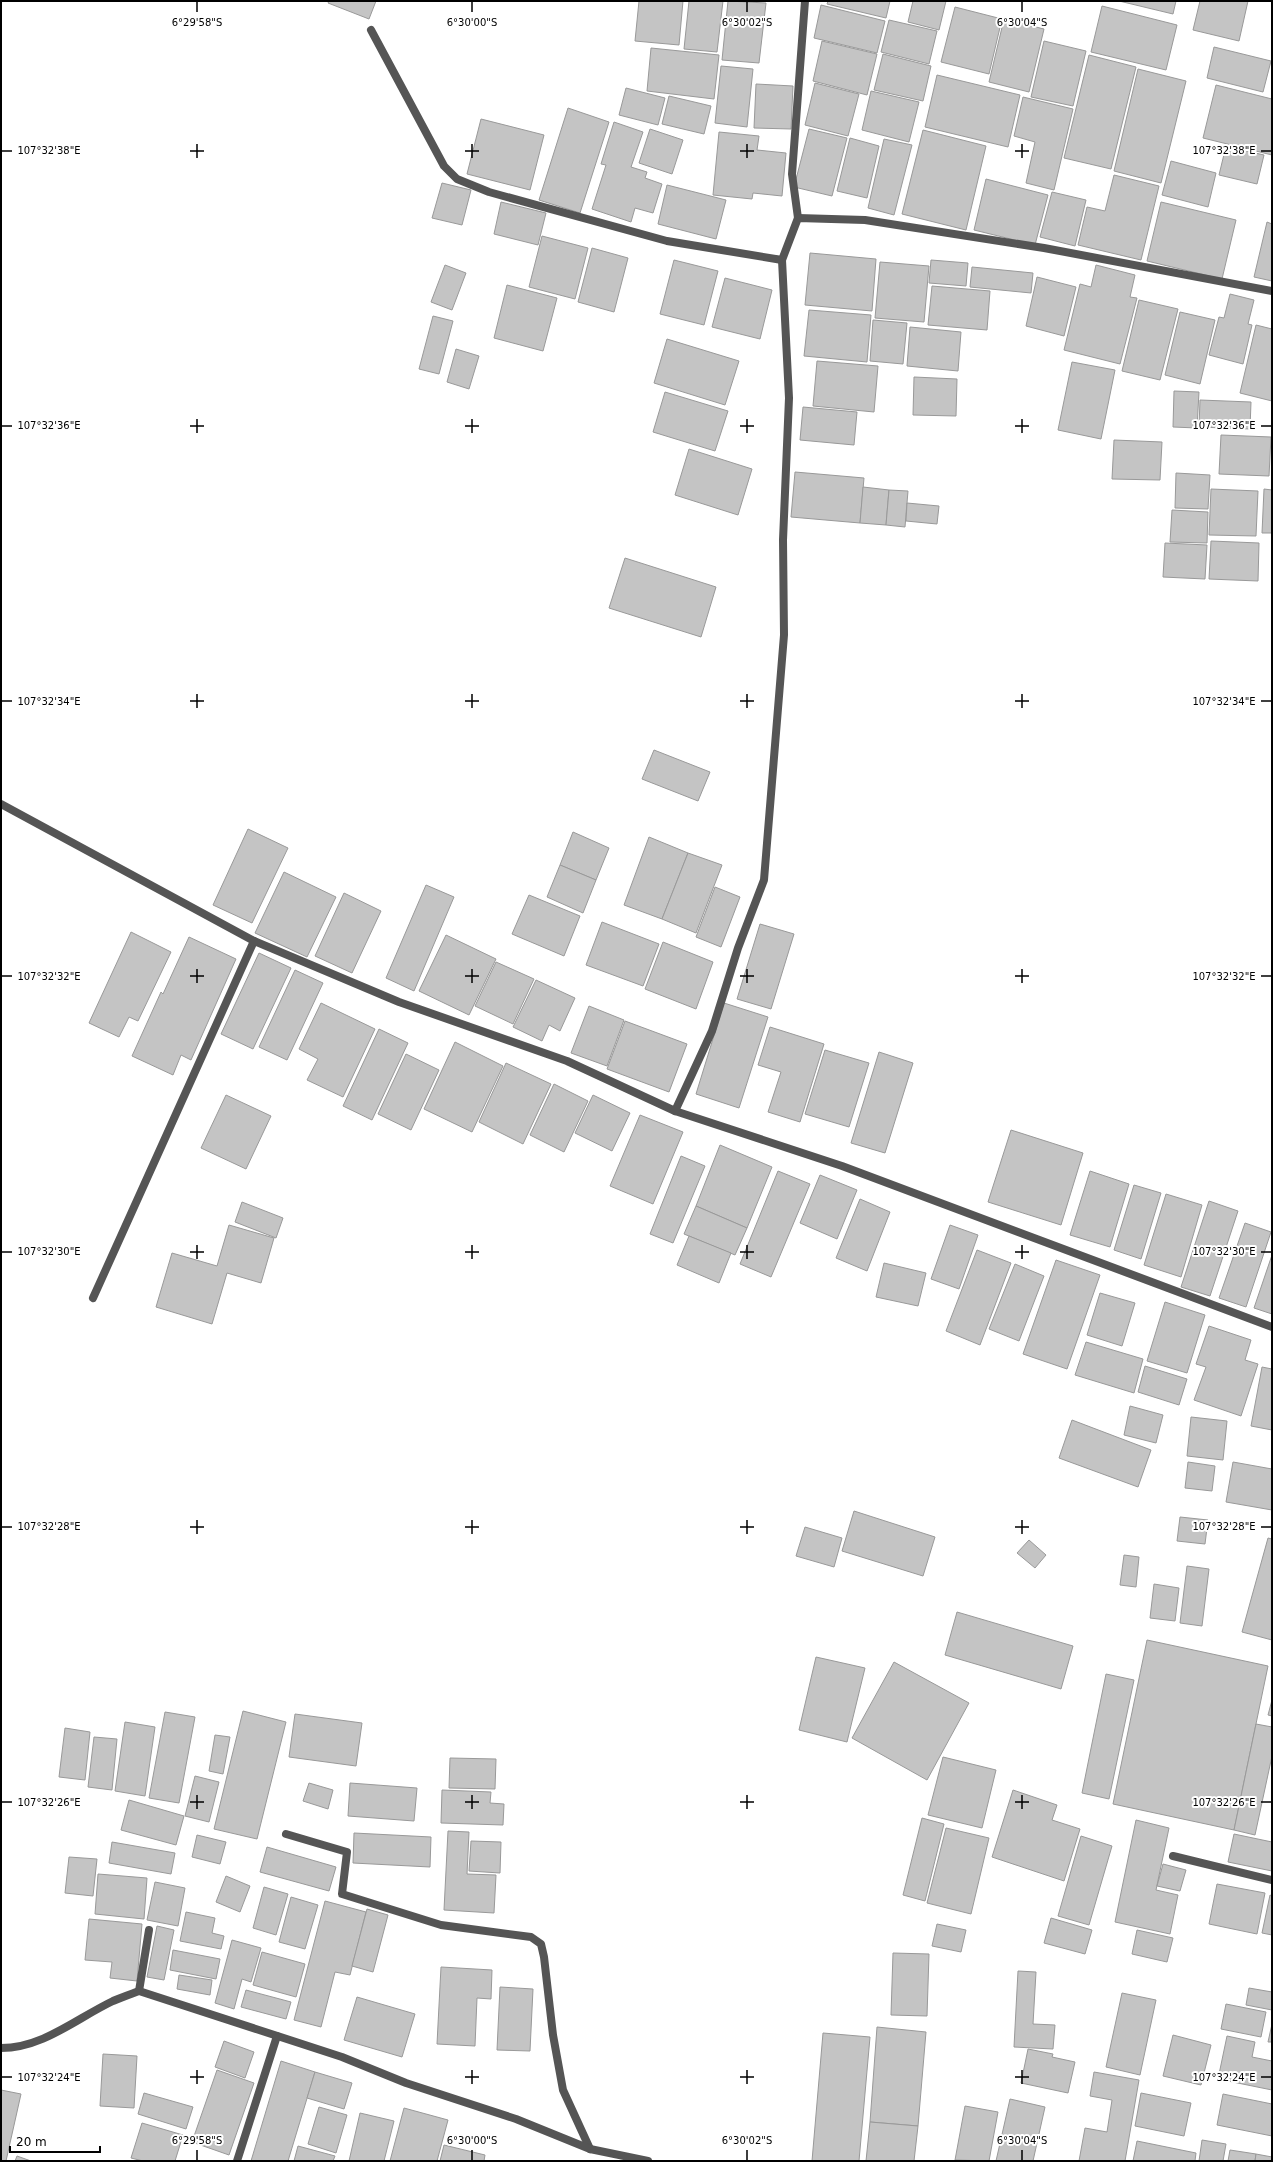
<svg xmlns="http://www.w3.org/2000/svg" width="1273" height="2162" font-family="'DejaVu Sans',sans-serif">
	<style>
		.building { fill: #c4c4c4; stroke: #999 }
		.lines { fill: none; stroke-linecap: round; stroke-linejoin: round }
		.minor { stroke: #555; stroke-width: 8 }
		.ticks { fill: none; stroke: #000; stroke-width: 1.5 }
		.ticks-label { font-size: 10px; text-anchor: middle; fill: #000; stroke: #fff; stroke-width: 4; stroke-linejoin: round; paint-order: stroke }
	</style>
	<rect width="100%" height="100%" fill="#fff"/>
	<g class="building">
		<polygon points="329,1 376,1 369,19 328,3"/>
		<polygon points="639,1 683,1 679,45 635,41"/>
		<polygon points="689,1 723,1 717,52 684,49"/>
		<polygon points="728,1 766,3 759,63 722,60"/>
		<polygon points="828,1 890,1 886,18 827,4"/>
		<polygon points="913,1 946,1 939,30 908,22"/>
		<polygon points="1119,1 1176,1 1173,14"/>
		<polygon points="1200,1 1248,1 1239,41 1193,30"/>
		<polygon points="821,5 885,21 877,53 814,38"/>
		<polygon points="1102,6 1177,25 1166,70 1091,52"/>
		<polygon points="955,7 1002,19 989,74 941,62"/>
		<polygon points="1004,19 1044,29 1029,92 989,82"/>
		<polygon points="889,20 937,31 929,64 881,52"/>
		<polygon points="822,41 877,54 867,95 813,81"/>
		<polygon points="1044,41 1086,51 1073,106 1031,97"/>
		<polygon points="1214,47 1271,61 1263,92 1207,78"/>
		<polygon points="651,48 719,55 714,99 647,91"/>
		<polygon points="883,54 931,66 923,101 874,90"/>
		<polygon points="1089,55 1136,67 1111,169 1064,158"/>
		<polygon points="721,66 753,69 747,127 715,123"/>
		<polygon points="1138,69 1186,81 1161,183 1114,171"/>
		<polygon points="937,75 1020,95 1008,147 925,127"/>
		<polygon points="815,83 859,94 848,136 805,125"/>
		<polygon points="756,84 793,86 791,129 754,128"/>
		<polygon points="1216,85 1272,99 1272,155 1203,138"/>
		<polygon points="626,88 665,98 658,125 619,115"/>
		<polygon points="871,91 919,102 909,142 862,130"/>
		<polygon points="669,96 711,106 704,134 662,124"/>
		<polygon points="1023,97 1073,109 1054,190 1026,183 1035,142 1014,136"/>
		<polygon points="568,108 609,122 580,213 539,200"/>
		<polygon points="481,119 544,135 530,190 467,174"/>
		<polygon points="614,122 643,132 631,167 647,172 645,178 662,184 653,213 635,208 631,222 592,209 606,165 601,164"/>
		<polygon points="650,129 683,140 672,174 639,163"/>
		<polygon points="809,129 847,138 832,196 794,187"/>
		<polygon points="923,130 986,146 966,230 902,214"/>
		<polygon points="719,132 759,136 757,150 786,153 782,196 753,193 752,199 713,195"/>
		<polygon points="850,138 879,146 867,198 837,191"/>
		<polygon points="884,139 912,145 894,215 868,208"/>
		<polygon points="1226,146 1264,155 1257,184 1219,175"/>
		<polygon points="1171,161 1216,173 1208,207 1162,195"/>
		<polygon points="1114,175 1159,186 1141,260 1078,245 1087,207 1105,211"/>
		<polygon points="986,179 1048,195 1035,245 974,230"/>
		<polygon points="442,183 471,190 462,225 432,218"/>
		<polygon points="667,185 726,200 716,239 658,224"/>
		<polygon points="1052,192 1086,200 1075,246 1040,237"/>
		<polygon points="501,202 546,213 538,245 494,234"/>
		<polygon points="1161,202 1236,220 1222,279 1147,261"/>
		<polygon points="1267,222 1272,224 1272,281 1254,277"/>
		<polygon points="542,236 588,248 575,299 529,287"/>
		<polygon points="592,248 628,258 614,312 578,302"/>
		<polygon points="810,253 876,259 872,311 805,305"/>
		<polygon points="674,260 718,271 704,325 660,314"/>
		<polygon points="931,260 968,263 966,286 929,283"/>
		<polygon points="880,262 929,266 924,322 875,318"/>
		<polygon points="445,265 466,273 452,310 431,302"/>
		<polygon points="1096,265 1135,275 1130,297 1137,298 1120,364 1064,350 1080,284 1091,287"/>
		<polygon points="972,267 1033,273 1031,293 970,287"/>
		<polygon points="1037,277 1076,287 1064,336 1026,326"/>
		<polygon points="725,278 772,290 760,339 712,327"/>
		<polygon points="507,285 557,298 543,351 494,338"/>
		<polygon points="932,286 990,291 987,330 928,325"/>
		<polygon points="1230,294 1254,300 1248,324 1252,325 1243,364 1209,355 1219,317 1224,318"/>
		<polygon points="1139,300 1178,309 1160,380 1122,371"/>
		<polygon points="809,310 871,315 867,362 804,356"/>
		<polygon points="1180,312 1215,320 1200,384 1165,375"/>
		<polygon points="433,316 453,321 439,374 419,369"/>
		<polygon points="873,320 907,323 903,364 870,361"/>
		<polygon points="1256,325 1272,329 1272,401 1240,393"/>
		<polygon points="910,327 961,332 958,371 907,366"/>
		<polygon points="667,339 739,361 725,405 654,383"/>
		<polygon points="456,349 479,356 469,389 447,382"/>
		<polygon points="817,361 878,366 874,412 813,406"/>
		<polygon points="1072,362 1115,370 1101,439 1058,430"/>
		<polygon points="914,377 957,379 956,416 913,415"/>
		<polygon points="1174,391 1199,392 1197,428 1173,427"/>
		<polygon points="665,392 728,411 715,451 653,432"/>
		<polygon points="1200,400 1251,402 1250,429 1199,427"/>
		<polygon points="803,407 857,412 854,445 800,440"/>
		<polygon points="1221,435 1271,437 1269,476 1219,474"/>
		<polygon points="1114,440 1162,442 1160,480 1112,479"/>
		<polygon points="689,449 752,469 738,515 675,495"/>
		<polygon points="795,472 864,478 860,523 791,517"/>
		<polygon points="1176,473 1210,475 1208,509 1175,508"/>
		<polygon points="863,487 889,490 886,525 860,523"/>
		<polygon points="1211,489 1258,491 1256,536 1209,535"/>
		<polygon points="1264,489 1272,490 1272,533 1262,533"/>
		<polygon points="889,490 908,491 905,527 886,525"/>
		<polygon points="907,503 939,506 937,524 906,521"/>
		<polygon points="1172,510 1208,512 1207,543 1170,542"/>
		<polygon points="1211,541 1259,543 1258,581 1209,579"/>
		<polygon points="1165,543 1207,545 1205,579 1163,577"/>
		<polygon points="625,558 716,587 701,637 609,608"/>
		<polygon points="654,750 710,772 698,801 642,779"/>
		<polygon points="248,829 288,848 252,923 213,905"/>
		<polygon points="573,832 609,848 596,880 560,865"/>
		<polygon points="649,837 688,853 662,919 624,905"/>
		<polygon points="688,853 722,865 696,933 662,919"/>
		<polygon points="560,865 596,880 583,913 547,897"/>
		<polygon points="284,872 336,897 307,957 255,933"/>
		<polygon points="426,885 454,897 414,991 386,978"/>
		<polygon points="715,887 740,897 721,947 696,937"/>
		<polygon points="344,893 381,911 352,973 315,956"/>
		<polygon points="529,895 580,916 564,956 512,934"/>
		<polygon points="602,922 659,944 643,986 586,965"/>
		<polygon points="760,924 794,934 771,1009 737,999"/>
		<polygon points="131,932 171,952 138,1021 129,1017 119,1037 89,1023"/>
		<polygon points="446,935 496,959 469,1015 419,991"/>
		<polygon points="189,937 236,959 191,1060 181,1055 173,1075 132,1056 161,992 163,994"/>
		<polygon points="663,942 713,962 696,1009 645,989"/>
		<polygon points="259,953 291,968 253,1049 221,1034"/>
		<polygon points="496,962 534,979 513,1024 475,1006"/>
		<polygon points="295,970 323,983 287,1060 259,1047"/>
		<polygon points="536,980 575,998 560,1031 549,1025 542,1041 513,1027"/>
		<polygon points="321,1003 375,1029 343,1097 307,1080 318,1059 299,1049"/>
		<polygon points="724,1003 768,1017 739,1108 696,1094"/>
		<polygon points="589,1006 624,1020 607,1066 571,1053"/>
		<polygon points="625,1021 687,1044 669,1092 607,1069"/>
		<polygon points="770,1027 824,1044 800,1122 768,1112 781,1072 758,1065"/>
		<polygon points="379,1029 408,1043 372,1120 343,1106"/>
		<polygon points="455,1042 503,1066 472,1132 424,1109"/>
		<polygon points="825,1050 869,1063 849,1127 805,1114"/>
		<polygon points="879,1052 913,1063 885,1153 851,1143"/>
		<polygon points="406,1054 439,1070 411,1130 378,1114"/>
		<polygon points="506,1063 551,1084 523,1144 479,1122"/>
		<polygon points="554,1084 588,1101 564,1152 530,1135"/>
		<polygon points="226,1095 271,1116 246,1169 201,1148"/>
		<polygon points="593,1095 630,1113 612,1151 575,1133"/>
		<polygon points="640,1115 683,1132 653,1204 610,1186"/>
		<polygon points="1011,1130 1083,1153 1061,1225 988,1202"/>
		<polygon points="720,1145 772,1167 747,1228 696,1206"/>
		<polygon points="681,1156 705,1166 673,1243 650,1234"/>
		<polygon points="778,1171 810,1184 771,1277 740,1264"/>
		<polygon points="1090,1171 1129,1184 1110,1247 1070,1235"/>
		<polygon points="820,1175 857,1190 837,1239 800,1223"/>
		<polygon points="1134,1185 1161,1193 1141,1259 1114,1250"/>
		<polygon points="1166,1194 1202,1205 1181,1277 1144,1265"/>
		<polygon points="860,1199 890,1212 867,1271 836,1258"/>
		<polygon points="1209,1201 1238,1211 1210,1296 1181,1287"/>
		<polygon points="242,1202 283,1218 276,1238 235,1222"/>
		<polygon points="696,1206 747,1228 735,1255 684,1234"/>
		<polygon points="1245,1223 1271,1232 1246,1307 1219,1298"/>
		<polygon points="229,1225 274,1238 261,1283 227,1273 212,1324 156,1307 172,1253 217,1266"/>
		<polygon points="950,1225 978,1235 959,1289 931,1279"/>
		<polygon points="689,1236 731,1253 719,1283 677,1265"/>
		<polygon points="977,1250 1011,1263 980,1345 946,1331"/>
		<polygon points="1272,1255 1272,1314 1254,1308"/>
		<polygon points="1056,1260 1100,1275 1067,1369 1023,1354"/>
		<polygon points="884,1263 926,1273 918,1306 876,1297"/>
		<polygon points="1015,1264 1044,1276 1019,1341 989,1329"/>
		<polygon points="1100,1293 1135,1303 1122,1346 1087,1335"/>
		<polygon points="1165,1302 1205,1315 1187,1373 1147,1361"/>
		<polygon points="1209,1326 1251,1340 1245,1360 1258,1364 1241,1416 1194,1400 1206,1367 1196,1364"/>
		<polygon points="1086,1342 1143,1359 1134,1393 1075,1375"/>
		<polygon points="1145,1366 1187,1379 1179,1405 1138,1392"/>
		<polygon points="1262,1367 1272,1369 1272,1430 1251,1426"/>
		<polygon points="1130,1406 1163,1415 1156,1443 1124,1435"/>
		<polygon points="1191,1417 1227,1421 1223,1460 1187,1456"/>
		<polygon points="1072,1420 1151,1450 1138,1487 1059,1458"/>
		<polygon points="1188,1462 1215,1466 1212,1491 1185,1488"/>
		<polygon points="1233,1462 1272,1469 1272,1510 1226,1502"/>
		<polygon points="854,1511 935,1537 923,1576 842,1551"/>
		<polygon points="1180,1517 1208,1520 1205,1544 1177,1541"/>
		<polygon points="805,1527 842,1538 834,1567 796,1556"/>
		<polygon points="1268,1538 1272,1539 1272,1640 1242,1632"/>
		<polygon points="1029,1540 1046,1555 1035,1568 1017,1553"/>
		<polygon points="1124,1555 1139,1557 1136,1587 1120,1585"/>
		<polygon points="1187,1566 1209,1569 1202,1626 1180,1623"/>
		<polygon points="1154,1584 1179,1588 1175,1621 1150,1618"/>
		<polygon points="957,1612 1073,1646 1061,1689 945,1655"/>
		<polygon points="1147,1640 1268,1666 1234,1830 1113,1804"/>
		<polygon points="816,1657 865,1668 847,1742 799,1730"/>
		<polygon points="894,1662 969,1703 927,1780 852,1738"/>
		<polygon points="1106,1674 1134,1680 1109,1799 1082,1793"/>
		<polygon points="1272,1700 1272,1716 1268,1715"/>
		<polygon points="243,1711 286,1722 257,1839 214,1829"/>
		<polygon points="165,1712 195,1717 179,1803 149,1798"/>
		<polygon points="295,1714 362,1723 356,1766 289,1757"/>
		<polygon points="125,1722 155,1727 145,1796 115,1791"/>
		<polygon points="1256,1724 1272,1727 1272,1756 1255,1835 1234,1830"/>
		<polygon points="65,1728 90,1732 85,1780 59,1777"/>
		<polygon points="215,1735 230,1737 223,1774 209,1771"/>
		<polygon points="94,1737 117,1739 112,1790 88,1787"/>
		<polygon points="943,1757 996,1770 982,1828 928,1815"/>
		<polygon points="450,1758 496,1759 495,1789 449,1788"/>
		<polygon points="195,1776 219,1782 209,1822 185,1816"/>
		<polygon points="309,1783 333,1790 328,1809 303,1801"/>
		<polygon points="350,1783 417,1788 414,1821 348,1816"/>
		<polygon points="442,1790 491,1792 490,1803 504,1804 503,1825 441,1823"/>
		<polygon points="1013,1790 1057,1805 1052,1820 1080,1829 1064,1881 992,1857"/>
		<polygon points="129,1800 184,1816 176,1845 121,1830"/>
		<polygon points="922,1818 944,1824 925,1901 903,1895"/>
		<polygon points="1136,1820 1169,1828 1156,1890 1178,1895 1170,1934 1115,1922"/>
		<polygon points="946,1828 989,1838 971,1914 927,1903"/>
		<polygon points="448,1831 469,1832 467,1874 496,1875 494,1913 444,1910"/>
		<polygon points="354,1833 431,1837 430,1867 353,1863"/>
		<polygon points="1234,1834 1272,1842 1272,1871 1228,1862"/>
		<polygon points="197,1835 226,1842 220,1864 192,1857"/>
		<polygon points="1081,1836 1112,1846 1089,1925 1058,1916"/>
		<polygon points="471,1841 501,1842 500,1873 469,1871"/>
		<polygon points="112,1842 175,1853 171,1874 109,1863"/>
		<polygon points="267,1847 336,1867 329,1891 260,1872"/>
		<polygon points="69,1857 97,1859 93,1896 65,1893"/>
		<polygon points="1163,1864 1186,1870 1180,1891 1157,1886"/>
		<polygon points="98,1874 147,1878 144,1919 95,1914"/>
		<polygon points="226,1876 250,1886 240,1912 216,1902"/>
		<polygon points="155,1882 185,1888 178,1926 147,1920"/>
		<polygon points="1217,1884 1265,1893 1257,1934 1209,1924"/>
		<polygon points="264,1887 288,1894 276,1935 253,1928"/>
		<polygon points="1270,1895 1272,1896 1272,1935 1262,1933"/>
		<polygon points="291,1897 318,1905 305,1949 279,1942"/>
		<polygon points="325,1901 366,1912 350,1975 335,1972 321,2027 294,2020"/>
		<polygon points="367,1909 388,1915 373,1972 352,1966"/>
		<polygon points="186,1912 215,1918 212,1933 224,1936 221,1949 180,1941"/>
		<polygon points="1051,1918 1092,1930 1085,1954 1044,1943"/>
		<polygon points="89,1919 142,1924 137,1981 110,1978 112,1962 85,1960"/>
		<polygon points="937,1924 966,1930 961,1952 932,1946"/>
		<polygon points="157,1926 174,1930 164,1980 147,1977"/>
		<polygon points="1137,1930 1173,1938 1167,1962 1132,1954"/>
		<polygon points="232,1940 261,1948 251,1982 242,1979 234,2009 215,2003"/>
		<polygon points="173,1950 220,1959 216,1979 170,1970"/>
		<polygon points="262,1952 305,1964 296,1997 253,1985"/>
		<polygon points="893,1953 929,1954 927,2016 891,2015"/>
		<polygon points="441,1967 492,1970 491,1999 477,1998 475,2046 437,2044"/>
		<polygon points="1018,1971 1036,1972 1033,2024 1055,2025 1053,2049 1014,2047"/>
		<polygon points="179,1975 212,1980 210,1995 177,1989"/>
		<polygon points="500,1987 533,1989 530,2051 497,2050"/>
		<polygon points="1249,1988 1272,1992 1272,2010 1246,2005"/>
		<polygon points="246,1990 291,2002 286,2019 241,2007"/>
		<polygon points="1122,1993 1156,2000 1140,2075 1106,2067"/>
		<polygon points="357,1997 415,2014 402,2057 344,2040"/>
		<polygon points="1226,2004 1266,2012 1261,2037 1221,2029"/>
		<polygon points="1272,2024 1272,2042 1268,2042"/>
		<polygon points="877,2027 926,2032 918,2126 870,2122"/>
		<polygon points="823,2033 870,2037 859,2161 812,2161"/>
		<polygon points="1173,2035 1211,2045 1201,2085 1163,2076"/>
		<polygon points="1227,2036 1255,2042 1252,2057 1272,2061 1272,2090 1218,2079"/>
		<polygon points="224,2041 254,2052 245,2078 215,2067"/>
		<polygon points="1028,2049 1053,2054 1052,2057 1075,2062 1068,2093 1021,2083"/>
		<polygon points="103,2054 137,2056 134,2108 100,2106"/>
		<polygon points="281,2061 315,2072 288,2161 251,2161"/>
		<polygon points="217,2070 254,2083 229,2155 192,2142"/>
		<polygon points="315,2072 352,2083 344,2109 307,2098"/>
		<polygon points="1094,2072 1139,2080 1125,2161 1079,2161 1085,2128 1107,2132 1112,2100 1090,2096"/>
		<polygon points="1,2090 21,2094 6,2161 1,2161"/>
		<polygon points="144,2093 193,2107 186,2129 138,2114"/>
		<polygon points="1141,2093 1191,2103 1184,2136 1135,2126"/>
		<polygon points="1223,2094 1272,2104 1272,2136 1217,2125"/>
		<polygon points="1010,2099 1045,2107 1033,2161 996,2161"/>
		<polygon points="965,2106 998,2112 989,2161 955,2160"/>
		<polygon points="319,2107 347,2115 336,2153 308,2144"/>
		<polygon points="404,2108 448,2120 437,2161 390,2161"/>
		<polygon points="360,2113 394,2121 384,2161 349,2161"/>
		<polygon points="870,2122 918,2126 914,2161 866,2161"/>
		<polygon points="142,2123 183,2135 175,2161 143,2161 131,2158"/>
		<polygon points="1202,2140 1226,2144 1223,2161 1199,2161"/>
		<polygon points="1137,2141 1196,2153 1195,2161 1133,2161"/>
		<polygon points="444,2145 485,2155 484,2161 440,2161"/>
		<polygon points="298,2146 335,2156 333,2161 294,2161"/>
		<polygon points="1230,2150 1256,2154 1255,2161 1228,2161"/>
		<polygon points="1256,2154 1272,2157 1272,2161 1255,2161"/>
		<polygon points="17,2156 31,2161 15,2161"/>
	</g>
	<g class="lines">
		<g class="minor">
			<polyline points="371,30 444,166 457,179 489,192 667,241 782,260"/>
			<polyline points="798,218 792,174 805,1"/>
			<polyline points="1,804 254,941 399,1002 567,1061 675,1111 842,1166 1272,1327"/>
			<polyline points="675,1111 712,1031 738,948 764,880 784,635 783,540 789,398 782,260 798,218 865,220 1044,248 1272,291"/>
			<polyline points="93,1298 254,941"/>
			<polyline points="286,1834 347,1852 342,1894 441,1925 531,1937 541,1944 544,1957 553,2035 563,2090 590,2149"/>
			<polyline points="1173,1856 1272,1880"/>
			<polyline points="139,1991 149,1930"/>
			<path d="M1,2048C43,2048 77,2018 113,2001C122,1997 131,1994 139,1991L342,2057L406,2083L516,2119L590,2149L648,2161"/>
			<polyline points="237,2161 277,2036"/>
		</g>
	</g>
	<path class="ticks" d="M197,2V12M472,2V12M747,2V12M1022,2V12M197,144V158M472,144V158M747,144V158M1022,144V158M2,151H12M190,151H204M465,151H479M740,151H754M1015,151H1029M1261,151H1271M197,419V433M472,419V433M747,419V433M1022,419V433M2,426H12M190,426H204M465,426H479M740,426H754M1015,426H1029M1261,426H1271M197,694V708M472,694V708M747,694V708M1022,694V708M2,701H12M190,701H204M465,701H479M740,701H754M1015,701H1029M1261,701H1271M197,969V983M472,969V983M747,969V983M1022,969V983M2,976H12M190,976H204M465,976H479M740,976H754M1015,976H1029M1261,976H1271M197,1245V1259M472,1245V1259M747,1245V1259M1022,1245V1259M2,1252H12M190,1252H204M465,1252H479M740,1252H754M1015,1252H1029M1261,1252H1271M197,1520V1534M472,1520V1534M747,1520V1534M1022,1520V1534M2,1527H12M190,1527H204M465,1527H479M740,1527H754M1015,1527H1029M1261,1527H1271M197,1795V1809M472,1795V1809M747,1795V1809M1022,1795V1809M2,1802H12M190,1802H204M465,1802H479M740,1802H754M1015,1802H1029M1261,1802H1271M197,2070V2084M472,2070V2084M747,2070V2084M1022,2070V2084M2,2077H12M190,2077H204M465,2077H479M740,2077H754M1015,2077H1029M1261,2077H1271M197,2150V2160M472,2150V2160M747,2150V2160M1022,2150V2160"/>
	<g class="ticks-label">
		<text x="197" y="26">6°29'58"S</text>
		<text x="472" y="26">6°30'00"S</text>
		<text x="747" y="26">6°30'02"S</text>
		<text x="1022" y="26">6°30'04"S</text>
		<text x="1224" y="154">107°32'38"E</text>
		<text x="49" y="154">107°32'38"E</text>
		<text x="1224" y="429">107°32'36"E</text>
		<text x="49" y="429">107°32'36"E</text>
		<text x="1224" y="705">107°32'34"E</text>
		<text x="49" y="705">107°32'34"E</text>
		<text x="1224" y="980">107°32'32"E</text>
		<text x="49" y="980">107°32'32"E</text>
		<text x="1224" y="1255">107°32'30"E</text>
		<text x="49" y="1255">107°32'30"E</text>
		<text x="1224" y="1530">107°32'28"E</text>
		<text x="49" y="1530">107°32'28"E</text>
		<text x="1224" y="1806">107°32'26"E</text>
		<text x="49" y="1806">107°32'26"E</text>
		<text x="1224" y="2081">107°32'24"E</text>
		<text x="49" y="2081">107°32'24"E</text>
		<text x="197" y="2144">6°29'58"S</text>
		<text x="472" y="2144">6°30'00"S</text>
		<text x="747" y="2144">6°30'02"S</text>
		<text x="1022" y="2144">6°30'04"S</text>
	</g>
	<rect width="1273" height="2162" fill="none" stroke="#000000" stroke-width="4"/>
	<path d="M10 2146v6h90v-6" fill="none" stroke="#000000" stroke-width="2"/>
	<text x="16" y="2146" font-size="12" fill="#000000" stroke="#ffffff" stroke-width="3" paint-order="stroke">20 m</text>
</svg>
